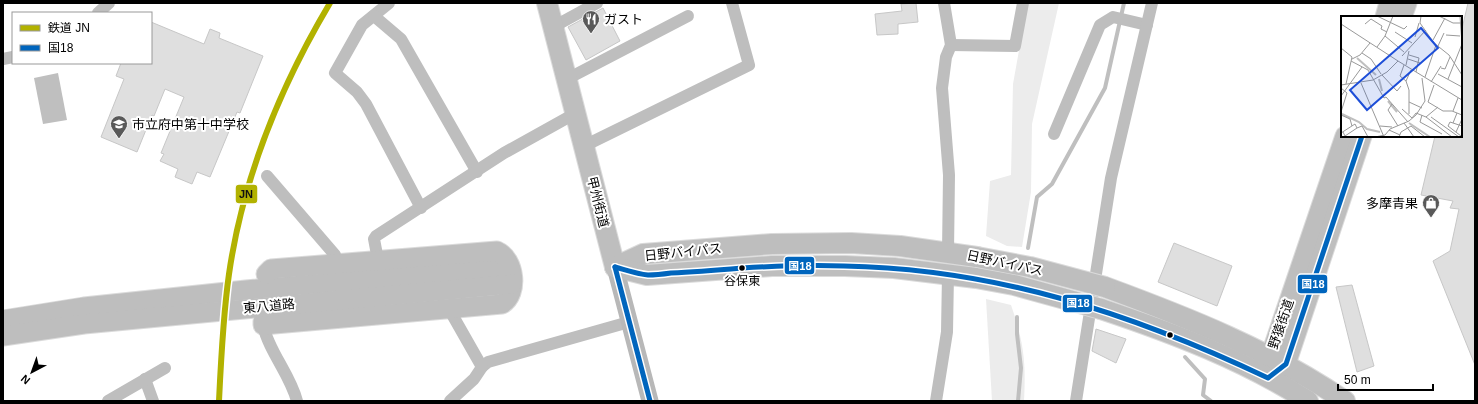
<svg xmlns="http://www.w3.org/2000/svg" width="1478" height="404" font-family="Arial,'Noto Sans JP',sans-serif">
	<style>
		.green { fill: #ececec }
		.water { fill: #bfbfbf }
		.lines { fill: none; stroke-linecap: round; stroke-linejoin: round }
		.stream { stroke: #bfbfbf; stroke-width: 4 }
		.building { fill: #dfdfdf; stroke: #c7c7c7 }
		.primary-casing { stroke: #dbdbdb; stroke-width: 21 }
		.trunk-casing { stroke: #dbdbdb; stroke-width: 22 }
		.minor { stroke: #bebebe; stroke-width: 12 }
		.secondary { stroke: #b8b8b8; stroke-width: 17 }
		.primary { stroke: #bebebe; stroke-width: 19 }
		.trunk { stroke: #bebebe; stroke-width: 20 }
		.trunk-bridge-casing { stroke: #dbdbdb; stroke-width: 22; stroke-linecap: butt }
		.trunk-bridge { stroke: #bebebe; stroke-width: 20 }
		.bus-1-casing { stroke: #fff; stroke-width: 8 }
		.bus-1 { stroke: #0065bd; stroke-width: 5 }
		.rail-1-casing { stroke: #fff; stroke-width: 9 }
		.rail-1 { stroke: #b2b200; stroke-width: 6 }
		.bus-dot { fill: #000; stroke: #fff; stroke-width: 1.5 }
		.labels { text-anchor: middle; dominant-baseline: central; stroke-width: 4; stroke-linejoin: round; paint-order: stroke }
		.bus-label { font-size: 12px; fill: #000; stroke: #fff }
		.poi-label { font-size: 13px; fill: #000; stroke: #fff; text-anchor: start }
		.street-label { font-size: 13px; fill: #000; stroke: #fff }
		.inset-river { fill: none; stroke: #bfbfbf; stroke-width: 2 }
		.inset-road { fill: none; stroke: #999; stroke-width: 1 }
		.view { fill: #1d4ed8; fill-opacity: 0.15; stroke: #1d4ed8; stroke-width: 2 }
		.inset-edge { fill: none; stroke: #000; stroke-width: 2 }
		.line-badge { stroke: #fff; stroke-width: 1.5 }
		.badge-label { font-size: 11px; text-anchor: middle; font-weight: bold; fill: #fff }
		.pale-badge-label { font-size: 11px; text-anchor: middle; font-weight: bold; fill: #111 }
	</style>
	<rect width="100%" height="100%" fill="#fff"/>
	<g class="green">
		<polygon points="1029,3 1059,3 1032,124 1031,192 1022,247 1007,246 986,236 990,181 1011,175 1013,84 1026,11"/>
		<path d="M986,299L1011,305C1024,343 1026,362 1024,401H992Z"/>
	</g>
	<polygon class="water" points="58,73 67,120 43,124 34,78"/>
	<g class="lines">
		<g class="stream">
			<polyline points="1028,248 1037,197 1052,184 1105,88 1124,3"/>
			<polyline points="1017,317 1017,334 1021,368 1018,401"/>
			<polyline points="1185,357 1205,379 1203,395 1211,401"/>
		</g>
	</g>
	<g class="building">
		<polygon points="916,3 918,22 898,24 898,34 877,35 875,14 902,11 901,4"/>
		<polygon points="1468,3 1475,3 1475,365 1433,261 1450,251 1459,209 1450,208 1453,201 1421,195 1435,136 1461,136 1461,33"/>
		<polygon points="603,8 620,41 586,60 568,27"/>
		<polygon points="151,22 204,44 210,29 220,33 219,38 263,56 240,113 237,112 210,177 197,172 192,184 175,177 178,169 160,161 164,154 161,153 184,97 165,89 154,116 152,115 137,152 101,137 124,79 116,76 121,63 151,63"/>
		<polygon points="1174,243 1232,266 1217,306 1158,282"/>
		<polygon points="1352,285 1374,366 1357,372 1336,287"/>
		<polygon points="1096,329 1126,339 1116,363 1092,351"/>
	</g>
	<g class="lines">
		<g class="primary-casing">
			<g id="primary">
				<polyline points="1385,17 1389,3"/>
				<polyline points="1402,17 1407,3"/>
				<polyline points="3,320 84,307 246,290 509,267"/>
				<path d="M263,321V325L502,304C519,294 515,259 497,251L271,269L266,274"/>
				<polyline points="3,336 84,324 512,284"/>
				<polyline points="1269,373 1270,357 1345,136"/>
				<polyline points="1273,375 1286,364 1362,136"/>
			</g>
		</g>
		<g class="trunk-casing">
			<g id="trunk">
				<polyline points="547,3 615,267"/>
				<polyline points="615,267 643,254 772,244 851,243 900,246 977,257"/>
				<polyline points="615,267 647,275 772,266 845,266 894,268 976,278"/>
				<path d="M1105,287C1189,318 1270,350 1345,401"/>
				<path d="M1101,309C1173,333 1244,360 1308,401"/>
			</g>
		</g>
		<g class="minor">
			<polyline points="389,3 362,25 335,73 357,92 366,104 421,208"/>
			<polyline points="944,3 951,45 946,57 942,88 949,175 948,252"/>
			<polyline points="98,13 109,3"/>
			<polyline points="374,16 401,39 477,172"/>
			<polyline points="553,27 597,3"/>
			<polyline points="951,45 1015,46 1023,3"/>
			<polyline points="3,59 13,57"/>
			<polyline points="567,79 688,16"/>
			<polyline points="1054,134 1100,25 1113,17 1147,25"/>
			<polyline points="584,146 749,65 732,3"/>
			<polyline points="267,176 335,255 336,264"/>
			<polyline points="378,260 374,239 376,236 504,153 576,113"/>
			<path d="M263,325C269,352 290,374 297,401"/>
			<polyline points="482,367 488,362 629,322"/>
			<polyline points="145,379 153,401"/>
			<polyline points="108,401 165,368"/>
			<polyline points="450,401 474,379 482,367 453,316 452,308"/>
			<polyline points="936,401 947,332 948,274"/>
			<polyline points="1076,401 1111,178 1152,3"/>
		</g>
		<polyline class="secondary" points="615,267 650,401"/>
		<use href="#primary" class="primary"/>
		<use href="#trunk" class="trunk"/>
		<g class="trunk-bridge-casing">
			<g id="trunk-bridge">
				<polyline points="977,257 1030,267 1105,287"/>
				<polyline points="976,278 1014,285 1101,309"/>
			</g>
		</g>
		<use href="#trunk-bridge" class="trunk-bridge"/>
		<g class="bus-1-casing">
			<g id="bus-1">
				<path d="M615,267C626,270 637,274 648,275C656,275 664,274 671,273C695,272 719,270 742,268C776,266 810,265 844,266C997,269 1131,313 1268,378L1286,364L1362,136"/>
				<polyline points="615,267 650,401"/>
			</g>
		</g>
		<use href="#bus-1" class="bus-1"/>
		<g class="rail-1-casing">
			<path id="rail-1" d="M219,401C221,359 223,316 229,274C243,177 280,87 330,3"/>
		</g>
		<use href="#rail-1" class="rail-1"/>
	</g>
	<defs>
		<g id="restaurant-pin" transform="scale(0.9)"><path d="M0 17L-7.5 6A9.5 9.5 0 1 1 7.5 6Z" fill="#595959" stroke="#fff"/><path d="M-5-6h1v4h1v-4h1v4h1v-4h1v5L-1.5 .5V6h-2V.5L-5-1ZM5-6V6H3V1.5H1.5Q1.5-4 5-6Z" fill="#fff"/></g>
		<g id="school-pin" transform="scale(0.9)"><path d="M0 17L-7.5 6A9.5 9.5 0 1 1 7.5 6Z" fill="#595959" stroke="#fff"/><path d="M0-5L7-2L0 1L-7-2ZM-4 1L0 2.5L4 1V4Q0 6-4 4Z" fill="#fff"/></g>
		<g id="shop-pin" transform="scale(0.9)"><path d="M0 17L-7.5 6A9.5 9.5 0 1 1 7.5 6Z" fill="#595959" stroke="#fff"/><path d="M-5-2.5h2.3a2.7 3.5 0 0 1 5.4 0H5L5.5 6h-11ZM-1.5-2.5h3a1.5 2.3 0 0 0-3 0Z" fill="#fff"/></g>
	</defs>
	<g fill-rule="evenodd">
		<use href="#restaurant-pin" x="591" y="19"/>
		<use href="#school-pin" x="119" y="124"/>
		<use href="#shop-pin" x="1431" y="203"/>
	</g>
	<g class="bus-dot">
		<circle cx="742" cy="268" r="3.5"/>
		<circle cx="1170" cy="335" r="3.5"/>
	</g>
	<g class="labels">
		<g class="bus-label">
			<text x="742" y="281">谷保東</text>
		</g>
		<g class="poi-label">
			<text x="604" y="19">ガスト</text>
			<text x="132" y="124">市立府中第十中学校</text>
			<text x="1418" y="203" text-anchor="end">多摩青果</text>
		</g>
		<g class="street-label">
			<text transform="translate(598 202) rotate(76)">甲州街道</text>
			<text transform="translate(683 252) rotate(-6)">日野バイパス</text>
			<text transform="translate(1005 263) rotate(12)">日野バイパス</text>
			<text transform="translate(269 306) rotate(-5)">東八道路</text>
			<text transform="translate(1281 324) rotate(-71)">野猿街道</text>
		</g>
	</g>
	<g transform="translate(1341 16)">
		<rect width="121" height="121" fill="#fff"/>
		<path class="inset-river" d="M16,42L35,59M38,63L41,75M47,85L56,96M1,98L18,106L26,113L39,116M68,107L89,121"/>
		<path class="inset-road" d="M36,0L63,13L66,10M80,0L79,7L93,27L108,39L121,59M98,0L112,7H121M0,8L57,45M24,8L30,3L41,10L40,13L46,16M54,16L71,27M105,19L119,20M44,20L63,36M74,21L78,7M92,24L104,2M97,30L103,17M36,31L44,20L52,0M0,32L11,41L5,68M21,37L30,43L40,58M68,39L78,42L75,56M61,40L85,14M11,43L19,39L29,27M67,43L79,47M10,45L27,54L43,82L45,81L67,106M57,45L121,84M63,49L59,60L65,65M65,49L68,35M100,52L104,53L109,41M97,58L121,71M41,59L56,75L60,70M84,61L95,29M107,63L121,28L119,0M90,66L100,50M20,67L43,121M0,69L32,64L46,56L57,45M93,69L87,86L102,95H111L121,99M0,72L6,77L0,96M0,80L21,51M68,86L81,92M51,88L47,94L57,110M61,93L71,102L75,97L85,101L111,121M112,95L117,82M116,97L112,107L121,110M68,98V74L65,65L70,54M0,99L9,103L11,110M81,99L79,106L101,118M85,101L97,91M90,101L118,121M63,107L73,121M112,107L109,106L107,110L120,120M39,110L51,111M48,114L59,119M2,116L4,120L16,112M115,116L121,103M0,117L14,108L16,112L21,110L27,121M34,121L44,119L49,113L68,105L75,99L84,85L81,62M58,121L60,116L70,110L84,121"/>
		<path class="view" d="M80,12L97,32L26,94L9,74Z"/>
		<rect width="121" height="121" class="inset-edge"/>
	</g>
	<g class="line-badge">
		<rect x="235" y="184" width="23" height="20" rx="4" fill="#b2b200"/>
		<rect x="784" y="256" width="31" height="19" rx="4" fill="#0065bd"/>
		<rect x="1297" y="274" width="31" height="20" rx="4" fill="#0065bd"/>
		<rect x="1062" y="294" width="31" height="19" rx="4" fill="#0065bd"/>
	</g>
	<g class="badge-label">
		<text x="800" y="270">国18</text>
		<text x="1313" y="288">国18</text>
		<text x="1078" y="307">国18</text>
	</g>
	<g class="pale-badge-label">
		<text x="246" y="198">JN</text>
	</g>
	<rect width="1478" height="404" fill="none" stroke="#000000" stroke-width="8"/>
	<rect x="12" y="12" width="140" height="52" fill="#ffffff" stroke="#999999"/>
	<rect x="20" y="25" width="20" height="6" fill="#b2b200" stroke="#999999"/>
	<text x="48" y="32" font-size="12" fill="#000000">鉄道 JN</text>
	<rect x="20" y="45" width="20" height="6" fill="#0065bd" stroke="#999999"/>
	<text x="48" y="52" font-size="12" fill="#000000">国18</text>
	<g transform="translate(32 372) rotate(221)" stroke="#ffffff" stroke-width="3" paint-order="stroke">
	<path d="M0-3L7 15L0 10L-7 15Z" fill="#000000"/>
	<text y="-6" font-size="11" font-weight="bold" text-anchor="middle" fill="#000000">N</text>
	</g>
	<path d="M1338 384v6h95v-6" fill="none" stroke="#000000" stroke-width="2"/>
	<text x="1344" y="384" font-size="12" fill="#000000" stroke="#ffffff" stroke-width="3" paint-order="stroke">50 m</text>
</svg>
